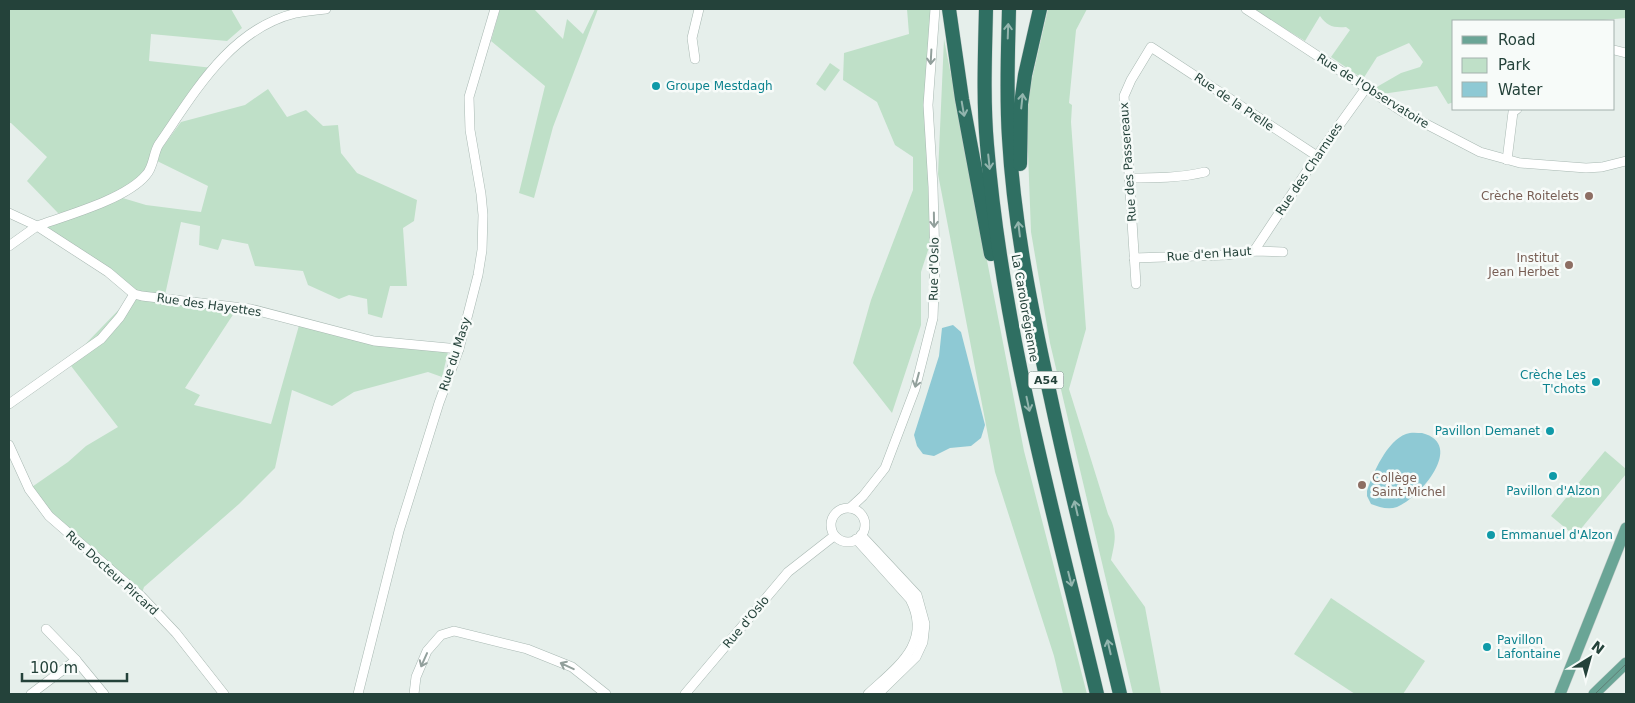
<svg xmlns="http://www.w3.org/2000/svg" width="1635" height="703" viewBox="0 0 1635 703" font-family="'DejaVu Sans',sans-serif">
<rect width="100%" height="100%" fill="#e6efeb"/>
<g fill="#bfe0c8" fill-rule="evenodd">
<path d="M 9,9 L 231,9 L 242,28 L 227,41 L 151,34 L 149,61 L 213,68 L 156,156 L 181,122 L 245,105 L 268,89 L 287,117 L 306,110 L 323,126 L 338,125 L 341,153 L 357,173 L 417,200 L 414,221 L 403,228 L 407,286 L 390,286 L 382,318 L 368,314 L 367,299 L 349,295 L 339,299 L 308,285 L 303,271 L 255,266 L 248,244 L 222,239 L 218,250 L 199,245 L 200,226 L 181,222 L 165,295 L 238,307 L 185,388 L 200,395 L 194,405 L 271,424 L 300,322 L 382,342 L 449,348 L 442,377 L 428,372 L 354,392 L 332,406 L 292,390 L 275,468 L 239,504 L 144,587 L 141,596 L 49,516 L 29,489 L 68,462 L 86,446 L 118,427 L 68,362 L 134,294 L 37,226 L 73,212 L 58,213 L 27,181 L 47,157 L 11,123 L 9,123 ZM 153,159 L 208,186 L 201,212 L 146,205 L 116,196 L 127,191 Z"/>
<polygon points="500,9 534,9 563,39 567,19 583,34 595,9 598,9 553,127 534,198 519,193 545,86 491,41"/>
<polygon points="907,9 933,9 931,241 921,272 921,325 892,413 853,363 871,300 913,190 913,157 895,145 877,102 843,80 844,53 909,34"/>
<path d="M 1048,9 L 1087,9 L 1076,30 L 1069,103 L 1072,105 L 1071,122 L 1086,329 L 1069,389 L 1108,514 C 1118,533 1115,540 1111,560 L 1145,607 L 1161,694 L 1133,694 L 1050,343 L 1031,232 L 1027,126 L 1029,92 Z"/>
<path d="M 1252,9 L 1626,9 L 1626,18 L 1592,21 L 1454,21 L 1454,102 L 1448,104 L 1437,86 L 1382,94 L 1375,88 L 1401,73 L 1420,67 L 1423,62 L 1409,43 L 1377,57 L 1363,79 L 1331,57 L 1350,30 L 1346,27 C 1333,28 1327,26 1320,16 L 1305,41 Z"/>
<polygon points="944,39 1024,451 1087,694 1063,694 1054,656 995,472 938,174"/>
<polygon points="830,63 840,70 825,91 816,84"/>
<polygon points="1605,451 1626,469 1626,474 1575,536 1551,516"/>
<polygon points="1331,598 1425,661 1403,694 1355,694 1294,654"/>
</g>
<g fill="#8ec9d4">
<polygon points="953,325 961,332 985,425 981,438 971,446 950,448 934,456 923,454 917,446 914,435 939,356 942,328"/>
<path d="M 1422,433 C 1466,444 1420,498 1397,507 C 1388,510 1379,507 1371,504 L 1367,496 L 1367,491 C 1373,473 1387,441 1406,434 C 1411,432 1417,433 1422,433 Z"/>
</g>
<g fill="none" stroke-linecap="round" stroke-linejoin="round">
<defs>
<g id="minor">
<polyline points="1246,9 1403,112 1480,152 1520,163 1586,168 1602,167 1626,161"/>
<polyline points="1614,50 1626,53"/>
<polyline points="695,59 692,38 699,9"/>
<polyline points="1507,160 1513,112 1517,109"/>
<path d="M 1129,178 C 1155,178 1180,178 1205,172"/>
<path d="M 9,213 L 37,226 C 68,215 126,199 146,175 C 154,167 153,153 159,144 C 195,92 230,29 296,13 C 306,11 316,10 326,9"/>
<polyline points="9,246 37,226 108,272 134,294 142,296 251,309 374,341 459,349"/>
<polyline points="1254,251 1317,156 1366,88"/>
<polyline points="1134,258 1226,255 1254,251 1283,252"/>
<polyline points="1136,284 1124,96 1131,80 1151,47 1317,156"/>
<polyline points="9,404 101,339 120,317 134,294"/>
<polyline points="9,445 29,489 49,516 141,596 176,633 224,694"/>
<polyline points="850,508 863,496 885,468 915,389 933,318 935,261 933,187 928,105 935,9"/>
<circle cx="848" cy="525" r="17"/>
<polyline points="861,535 917,595 925,624 923,642 916,657 878,694"/>
<path d="M 856,539 L 910,599 C 933,643 897,667 868,694"/>
<polyline points="46,629 76,660 104,694"/>
<polyline points="31,694 76,660"/>
<polyline points="358,694 399,531 439,403 459,349 478,275 482,250 483,215 481,194 470,130 469,97 495,9"/>
<polyline points="414,694 416,677 427,651 441,635 454,631 527,649 572,667 606,694"/>
<polyline points="685,694 788,572 834,536"/>
</g>
<g id="major">
<polyline points="1560,694 1626,528"/>
<polyline points="1594,694 1626,663"/>
</g>
<g id="highway">
<polyline points="949,9 962,99 991,254"/>
<path d="M 986,9 C 985,54 983,100 987,145 C 1002,331 1054,513 1097,694"/>
<path d="M 1009,9 C 1008,52 1006,95 1009,138 C 1014,226 1032,313 1051,399 C 1072,498 1097,596 1120,694"/>
<polyline points="1020,164 1021,104 1025,75 1040,9"/>
</g>
</defs>
<use href="#minor" stroke="#a8b8b2" stroke-width="10"/>
<use href="#major" stroke="#c2cac8" stroke-width="12"/>
<use href="#highway" stroke="#c2cac8" stroke-width="15"/>
<use href="#minor" stroke="#fff" stroke-width="9"/>
<use href="#major" stroke="#6aa596" stroke-width="11"/>
<use href="#highway" stroke="#2f6f62" stroke-width="14"/>
<polyline stroke="#5f7d75" stroke-width="1" points="1595,694 1626,664"/>
</g>
<defs><path id="oneway-shaft" d="M-6 0H5M1.5-3L5.5 0L1.5 3" fill="none" stroke-width="1.6" stroke-linecap="round" stroke-linejoin="round" transform="scale(1.25)"/></defs>
<g stroke="#93b5ae">
<use href="#oneway-shaft" transform="translate(1008 31) rotate(-88)"/>
<use href="#oneway-shaft" transform="translate(1022 101) rotate(-84)"/>
<use href="#oneway-shaft" transform="translate(963 109) rotate(80)"/>
<use href="#oneway-shaft" transform="translate(989 162) rotate(84)"/>
<use href="#oneway-shaft" transform="translate(1019 229) rotate(-97)"/>
<use href="#oneway-shaft" transform="translate(1028 404) rotate(78)"/>
<use href="#oneway-shaft" transform="translate(1076 508) rotate(-103)"/>
<use href="#oneway-shaft" transform="translate(1070 579) rotate(76)"/>
<use href="#oneway-shaft" transform="translate(1109 647) rotate(-103)"/>
</g>
<g stroke="#92a09c">
<use href="#oneway-shaft" transform="translate(931 57) rotate(93)"/>
<use href="#oneway-shaft" transform="translate(934 220) rotate(89)"/>
<use href="#oneway-shaft" transform="translate(917 380) rotate(105)"/>
<use href="#oneway-shaft" transform="translate(424 660) rotate(114)"/>
<use href="#oneway-shaft" transform="translate(567 666) rotate(-155)"/>
</g>
<g fill="#0f9aa8" stroke="#f7fbf9" stroke-width="2">
<circle cx="656" cy="86" r="5"/>
<circle cx="1596" cy="382" r="5"/>
<circle cx="1550" cy="431" r="5"/>
<circle cx="1553" cy="476" r="5"/>
<circle cx="1491" cy="535" r="5"/>
<circle cx="1487" cy="647" r="5"/>
</g>
<g fill="#8d6e63" stroke="#f7fbf9" stroke-width="2">
<circle cx="1589" cy="196" r="5"/>
<circle cx="1569" cy="265" r="5"/>
<circle cx="1362" cy="485" r="5"/>
</g>
<g text-anchor="middle" stroke-width="5" stroke-linejoin="round" paint-order="stroke">
<rect fill="#f7fbf9" stroke="#637a73" stroke-width="1" x="1028.5" y="371.5" width="35" height="17" rx="4"/>
<g font-size="11" font-weight="bold" fill="#24423a">
<text x="1046" y="384">A54</text>
</g>
<g font-size="12" fill="#0d838f" stroke="#f7fbf9" text-anchor="start">
<text x="666" y="90">Groupe Mestdagh</text>
<text x="1586" y="379" text-anchor="end">Crèche Les<tspan x="1586" dy="14">T'chots</tspan></text>
<text x="1540" y="435" text-anchor="end">Pavillon Demanet</text>
<text x="1553" y="495" text-anchor="middle">Pavillon d'Alzon</text>
<text x="1501" y="539">Emmanuel d'Alzon</text>
<text x="1497" y="644">Pavillon<tspan x="1497" dy="14">Lafontaine</tspan></text>
</g>
<g font-size="12" fill="#24423a" stroke="#f7fbf9">
<text transform="translate(1373 91) rotate(32)" y="4">Rue de l'Observatoire</text>
<text transform="translate(1234 102) rotate(34)" y="4">Rue de la Prelle</text>
<text transform="translate(1128 162) rotate(-94)" y="4">Rue des Passereaux</text>
<text transform="translate(1309 169) rotate(-56)" y="4">Rue des Charnues</text>
<text transform="translate(1209 254) rotate(-4)" y="4">Rue d'en Haut</text>
<text transform="translate(934 269) rotate(-89)" y="4">Rue d'Oslo</text>
<text transform="translate(209 305) rotate(8)" y="4">Rue des Hayettes</text>
<text transform="translate(1025 308) rotate(80)" y="4">La Carolorégienne</text>
<text transform="translate(455 354) rotate(-72)" y="4">Rue du Masy</text>
<text transform="translate(112 573) rotate(42)" y="4">Rue Docteur Pircard</text>
<text transform="translate(746 622) rotate(-50)" y="4">Rue d'Oslo</text>
</g>
<g font-size="12" fill="#785e54" stroke="#f7fbf9" text-anchor="end">
<text x="1579" y="200">Crèche Roitelets</text>
<text x="1559" y="262">Institut<tspan x="1559" dy="14">Jean Herbet</tspan></text>
<text x="1372" y="482" text-anchor="start">Collège<tspan x="1372" dy="14">Saint-Michel</tspan></text>
</g>
</g>
<rect width="1635" height="703" fill="none" stroke="#24423a" stroke-width="20"/>
<rect x="1452" y="20" width="162" height="90" fill="#f7fbf9" stroke="#a3b1ad"/>
<rect x="1462" y="36" width="25" height="8" fill="#6aa596" stroke="#a3b1ad"/>
<text x="1498" y="45" font-size="15" fill="#24423a">Road</text>
<rect x="1462" y="58" width="25" height="15" fill="#bfe0c8" stroke="#a3b1ad"/>
<text x="1498" y="70" font-size="15" fill="#24423a">Park</text>
<rect x="1462" y="82" width="25" height="15" fill="#8ec9d4" stroke="#a3b1ad"/>
<text x="1498" y="95" font-size="15" fill="#24423a">Water</text>
<g transform="translate(1590 658) rotate(37)" stroke="#f7fbf9" stroke-width="4" paint-order="stroke">
<path d="M0-4L9 19L0 12L-9 19Z" fill="#24423a"/>
<text y="-8" font-size="14" font-weight="bold" text-anchor="middle" fill="#24423a">N</text>
</g>
<path d="M22 673v8h105v-8" fill="none" stroke="#24423a" stroke-width="2.5"/>
<text x="30" y="673" font-size="15" fill="#24423a" stroke="#f7fbf9" stroke-width="4" paint-order="stroke">100 m</text>
</svg>
